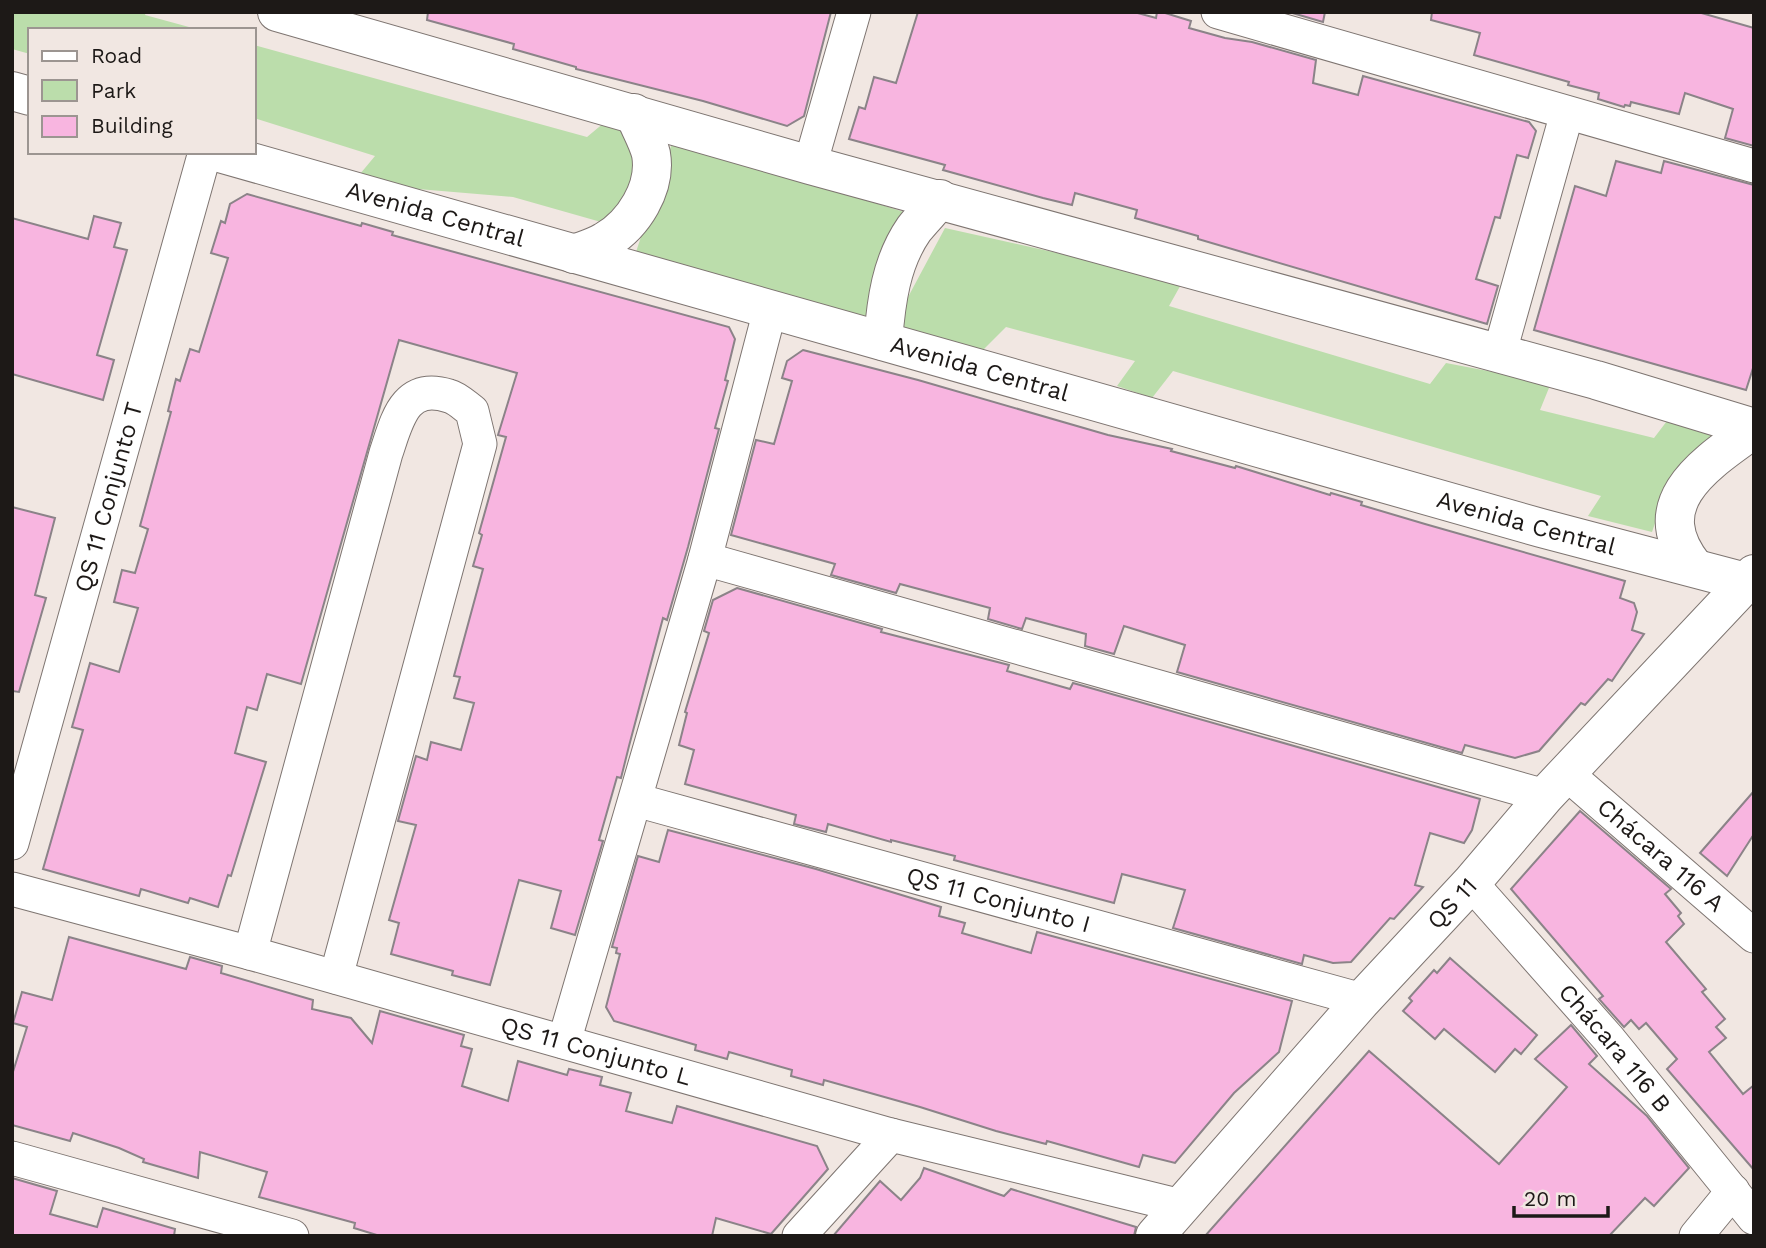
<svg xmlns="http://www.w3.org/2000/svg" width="1766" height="1248" viewBox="0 0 1766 1248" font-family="'Work Sans',sans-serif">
<rect width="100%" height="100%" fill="#f1e7e2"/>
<g fill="#bbddab">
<polygon points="12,12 146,12 145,15 200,30 30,30 30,54 12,49"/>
<polygon points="254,45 587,137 605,122 631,135 637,187 608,224 513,197 406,188 360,174 375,156 254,118"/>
<polygon points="673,140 904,212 866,321 636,252"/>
<polygon points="945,228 1183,281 1169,306 1430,384 1446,363 1551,383 1540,410 1654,438 1670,417 1715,432 1668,485 1652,532 1588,516 1601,496 1173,371 1152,398 1117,386 1135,361 1006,327 981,352 892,327"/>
</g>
<g fill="#f8b5e0" stroke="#8b8388" stroke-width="2">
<polygon points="428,12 831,12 804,116 787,126 703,101 576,69 576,67 513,49 514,44 427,20"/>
<polygon points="918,12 1134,12 1156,18 1157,12 1162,12 1191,21 1189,28 1225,38 1252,42 1316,60 1313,83 1358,95 1363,76 1529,122 1536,131 1528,158 1517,155 1500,218 1495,217 1476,279 1498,286 1487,324 1198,239 1198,236 1135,218 1137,210 1075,193 1072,205 1043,198 943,170 945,165 849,139 859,107 865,109 874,77 896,83"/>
<polygon points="1289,12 1325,12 1323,22"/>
<polygon points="1432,12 1698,12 1754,28 1754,146 1725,138 1733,109 1685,93 1679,114 1631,102 1630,106 1625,105 1624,107 1598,99 1599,93 1568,85 1569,82 1474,55 1480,33 1431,20"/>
<polygon points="1616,161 1661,173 1664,161 1754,185 1754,365 1746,390 1534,330 1575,186 1606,196"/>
<polygon points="247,194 361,226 362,223 393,232 392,235 729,327 735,339 725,380 728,381 715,428 719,429 688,547 667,620 663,618 629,746 621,778 617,777 599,840 603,841 575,935 551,928 561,891 519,880 490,985 452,975 453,971 391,954 399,923 389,920 416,825 398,821 416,756 427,760 431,742 461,750 474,703 454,698 460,677 454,676 483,569 473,566 482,535 479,533 506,437 498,435 517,373 399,340 301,684 267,674 257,710 247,707 235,753 266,762 231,876 228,875 218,907 190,898 188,903 141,889 139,896 43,869 83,730 72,727 90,663 119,672 138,608 114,602 122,570 135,573 148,529 140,526 171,412 168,411 176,379 180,381 190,349 199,352 228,258 211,253 221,221 225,223 230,204"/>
<polygon points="94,216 121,223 114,247 127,250 97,355 114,360 103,400 12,374 12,218 88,239"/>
<polygon points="803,350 918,380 1108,435 1172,449 1171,451 1235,468 1236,466 1330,495 1331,493 1362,502 1361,505 1425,524 1625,581 1620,598 1634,603 1637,612 1632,630 1644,634 1612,681 1608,679 1585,705 1581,703 1539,751 1515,758 1465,745 1462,753 1177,672 1185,645 1124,626 1114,654 1085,646 1086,634 1026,618 1022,629 988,619 990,608 900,584 896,593 831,575 835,564 731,535 756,440 774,444 792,381 782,378 787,361"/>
<polygon points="12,507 55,518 35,595 46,598 19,692 12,691"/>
<polygon points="737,588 882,629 881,632 1009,665 1007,671 1070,689 1073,683 1480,799 1472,830 1464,843 1430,833 1415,885 1423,887 1394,919 1390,918 1351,962 1333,963 1304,955 1302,964 1173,928 1185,890 1122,874 1114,903 954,860 955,856 891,840 891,842 828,824 826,832 794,824 796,815 685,784 694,750 679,745 687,713 685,712 709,633 704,631 713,600"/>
<polygon points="1754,791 1754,834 1727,876 1700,853"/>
<polygon points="1580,811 1671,889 1665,894 1681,913 1678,916 1684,924 1666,942 1706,989 1702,992 1725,1019 1716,1027 1726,1038 1709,1052 1743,1094 1754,1085 1754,1170 1667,1069 1677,1059 1646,1023 1639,1029 1631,1020 1624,1027 1599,999 1603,996 1511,889"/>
<polygon points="668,830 816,869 941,907 939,916 965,923 962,933 1031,953 1037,932 1292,1001 1279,1052 1234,1093 1175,1163 1143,1155 1139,1167 1047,1141 1046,1144 996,1131 920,1107 824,1080 823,1085 791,1076 792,1070 729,1052 727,1059 695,1050 696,1045 614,1021 606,1007 620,954 616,953 617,948 612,947 638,856 659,862"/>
<polygon points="69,937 186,969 190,957 222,966 221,973 313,1000 312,1009 351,1018 372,1043 380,1011 464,1035 461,1046 472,1049 462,1086 508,1101 518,1061 567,1075 569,1069 602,1077 600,1085 631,1093 626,1111 672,1123 677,1106 817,1146 828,1169 771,1234 716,1218 712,1236 380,1236 354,1228 355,1223 259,1197 267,1172 200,1152 198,1178 143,1162 144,1159 119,1148 73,1133 70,1141 12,1125 12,1075 27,1027 13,1023 22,992 52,1000"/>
<polygon points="1450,958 1537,1035 1521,1054 1515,1049 1495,1072 1444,1029 1435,1039 1403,1011 1412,1001 1409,998 1434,970 1437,973"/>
<polygon points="1571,1025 1597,1056 1589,1064 1647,1116 1689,1168 1654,1206 1645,1198 1609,1236 1205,1236 1369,1051 1499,1164 1567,1087 1535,1059"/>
<polygon points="924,1168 1004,1196 1011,1189 1136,1227 1134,1236 833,1236 880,1181 901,1200 920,1178"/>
<polygon points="12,1178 57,1191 50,1214 97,1227 103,1208 175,1229 174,1236 12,1236"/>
</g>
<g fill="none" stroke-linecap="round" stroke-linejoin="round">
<defs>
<g id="minor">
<polyline points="1218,12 1754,166"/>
<polyline points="810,165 854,12"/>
<polyline points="1499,355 1567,113"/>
<polyline points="705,559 1545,796"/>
<path id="s1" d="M 1567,774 L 1754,936"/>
<path id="s2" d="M 636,800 L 1362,1000"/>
<path id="s3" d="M 12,843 L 205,152"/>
<path id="s4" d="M 1471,883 L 1608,1038 L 1754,1218"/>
<path id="s5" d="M 12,889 L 250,953 L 891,1135 L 1181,1206"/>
<path d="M 250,953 L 386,453 C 397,421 404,382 449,396 C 457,398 465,406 472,411 L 480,444 L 336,977"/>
<polyline points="564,1042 705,559 770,310"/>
<polyline points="12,1158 292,1236"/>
<polyline points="799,1236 891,1135"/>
<polyline points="1696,1236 1733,1191"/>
</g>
<g id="tertiary">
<polyline points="277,12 810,165 1596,380 1754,428"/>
<polyline points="12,91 30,96"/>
<path id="s6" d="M 216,152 L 1541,528 L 1746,582"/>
<path d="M 574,254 C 584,250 596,247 605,241 C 633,225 657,188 651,154 C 648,141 639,126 634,113"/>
<path d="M 883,341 C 886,302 891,262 914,229 C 922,219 932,209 940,199"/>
<path d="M 1694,567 C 1643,503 1705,464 1754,429"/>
<path id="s7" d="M 1155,1236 L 1362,1000 L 1471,883 L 1545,796 L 1754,574"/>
</g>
</defs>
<use href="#minor" stroke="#7e7571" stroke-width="35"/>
<use href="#tertiary" stroke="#7e7571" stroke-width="40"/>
<use href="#minor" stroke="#fff" stroke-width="33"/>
<use href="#tertiary" stroke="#fff" stroke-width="38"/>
</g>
<g text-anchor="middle" stroke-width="5" stroke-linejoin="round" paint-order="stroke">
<g font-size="24" fill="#1d1917" stroke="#f1e7e2">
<text dy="8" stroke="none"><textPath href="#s6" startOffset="228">Avenida Central</textPath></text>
<text dy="8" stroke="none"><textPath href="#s6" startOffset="794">Avenida Central</textPath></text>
<text dy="8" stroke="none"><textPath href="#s3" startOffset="359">QS 11 Conjunto T</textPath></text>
<text dy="8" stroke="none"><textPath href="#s6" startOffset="1362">Avenida Central</textPath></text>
<text dy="8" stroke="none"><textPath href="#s1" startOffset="124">Chácara 116 A</textPath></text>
<text dy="8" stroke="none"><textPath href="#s2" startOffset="376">QS 11 Conjunto I</textPath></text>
<text dy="8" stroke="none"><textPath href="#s7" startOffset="446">QS 11</textPath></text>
<text dy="8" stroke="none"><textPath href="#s4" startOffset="219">Chácara 116 B</textPath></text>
<text dy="8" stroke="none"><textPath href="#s5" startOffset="606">QS 11 Conjunto L</textPath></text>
</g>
</g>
<rect width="1766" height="1248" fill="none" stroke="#1d1917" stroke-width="28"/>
<rect x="28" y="28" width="228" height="126" fill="#f1e7e2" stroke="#9c9591" stroke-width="2"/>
<rect x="42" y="51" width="35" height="10" fill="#ffffff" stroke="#9c9591" stroke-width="2"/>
<text x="91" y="63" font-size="21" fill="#1d1917">Road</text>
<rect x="42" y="80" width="35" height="21" fill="#bbddab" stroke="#9c9591" stroke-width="2"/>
<text x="91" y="98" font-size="21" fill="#1d1917">Park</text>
<rect x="42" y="116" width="35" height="21" fill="#f8b5e0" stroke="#9c9591" stroke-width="2"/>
<text x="91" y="133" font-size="21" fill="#1d1917">Building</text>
<path d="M1514 1206v10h94v-10" fill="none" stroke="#1d1917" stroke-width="3.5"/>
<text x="1524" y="1206" font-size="21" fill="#1d1917" stroke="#f1e7e2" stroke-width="5" paint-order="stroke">20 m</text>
</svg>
